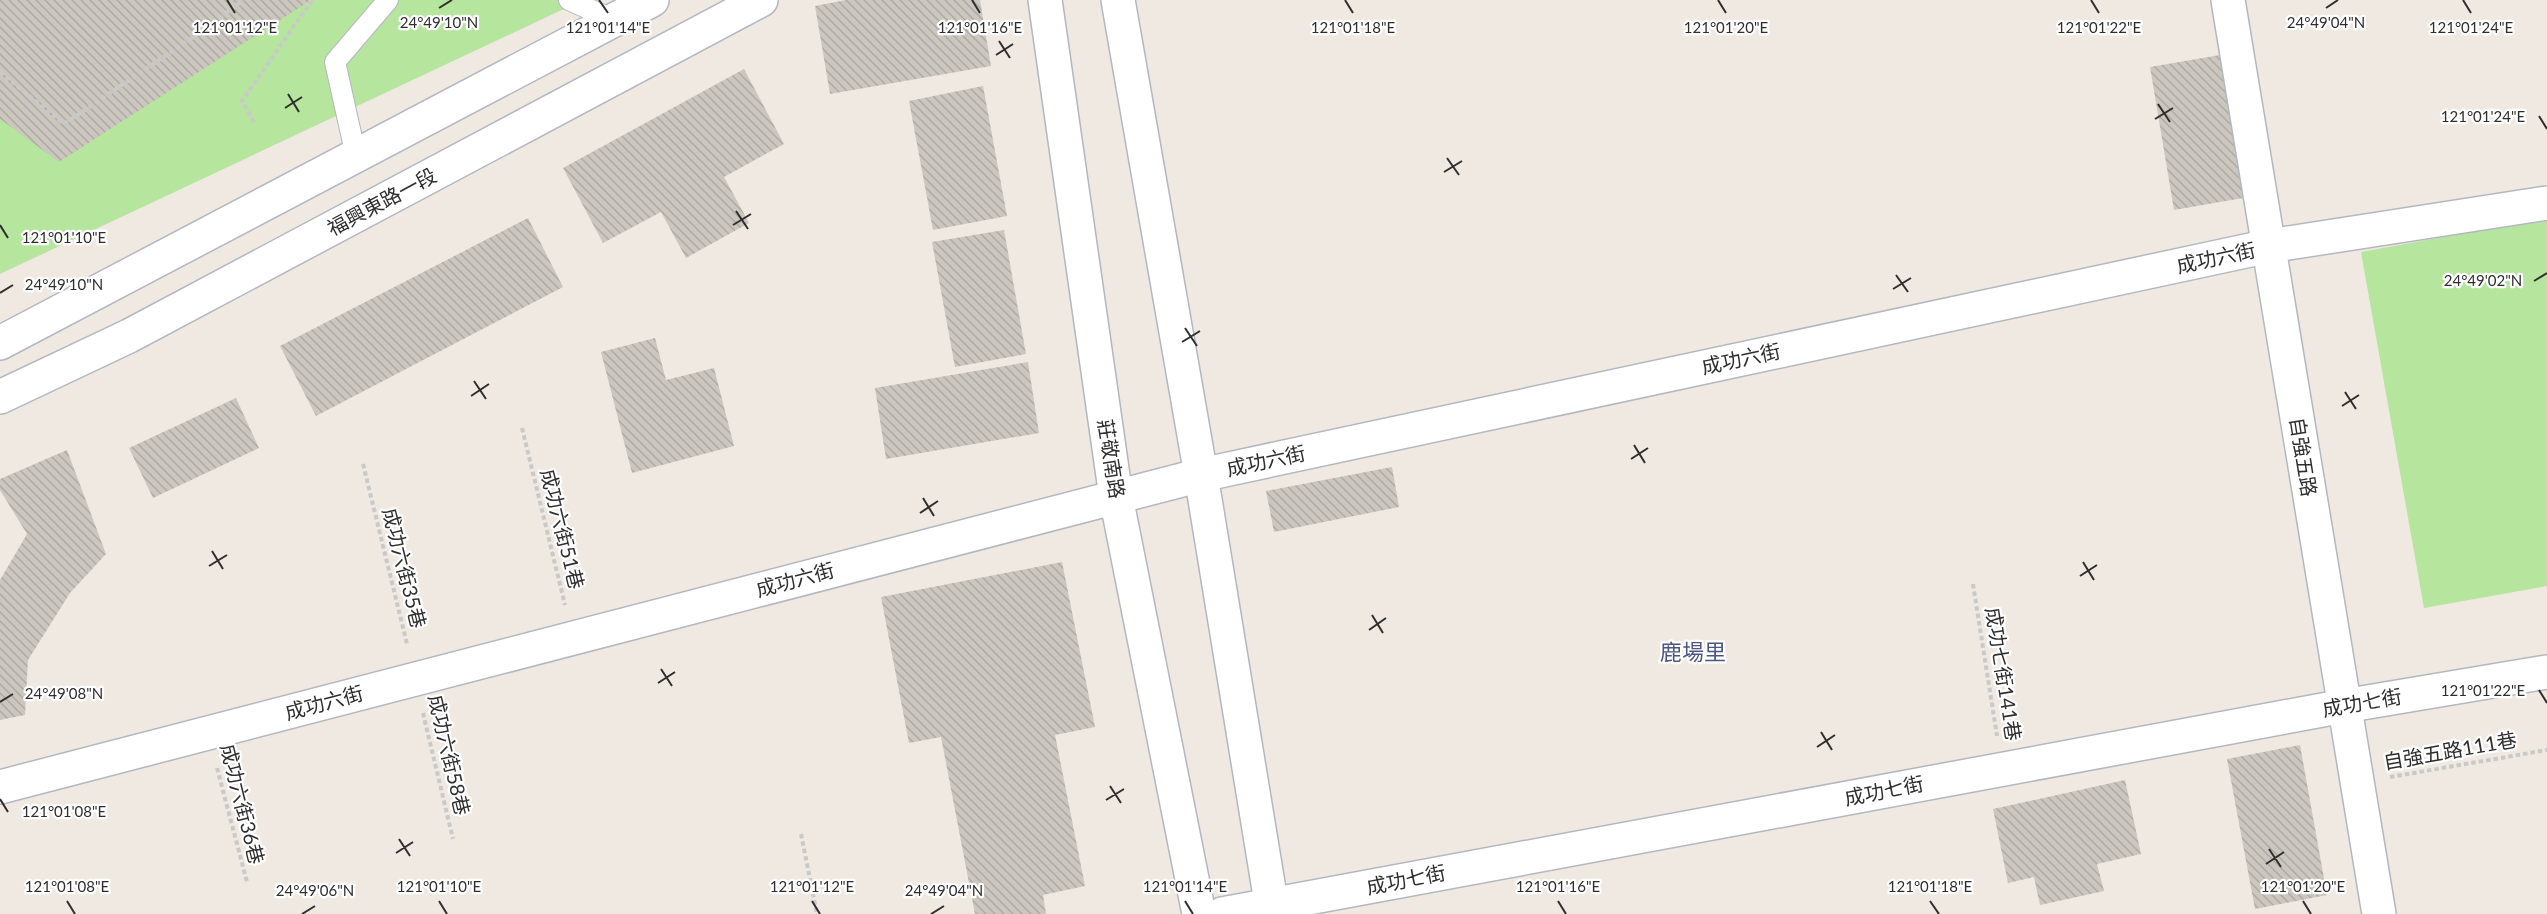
<svg xmlns="http://www.w3.org/2000/svg" width="2547" height="914" viewBox="0 0 2547 914" font-family="Lato,'Noto Sans TC',sans-serif">
<defs>
<pattern id="building-back-hatch" width="6" height="6" patternUnits="userSpaceOnUse" patternTransform="scale(1.5)"><rect width="6" height="6" fill="#cbc7bf"/><path d="M-1 5l2 2M0 0l6 6M5-1l2 2" fill="none" stroke="#afaba4"/></pattern>
</defs>
<rect width="100%" height="100%" fill="#efe9e1"/>
<g fill="#b6e59e">
<polygon points="0,0 583,0 0,274"/>
<polygon points="2547,218 2547,586 2424,608 2361,252"/>
</g>
<g fill="url(#building-back-hatch)">
<polygon points="0,0 311,0 59,162 0,119"/>
<polygon points="846,0 980,0 991,66 830,94 815,6"/>
<polygon points="2220,55 2243,198 2174,210 2150,67"/>
<polygon points="744,69 784,144 724,177 749,223 686,258 661,212 603,243 563,168"/>
<polygon points="983,86 1007,216 933,230 909,101"/>
<polygon points="528,218 563,287 316,416 280,346"/>
<polygon points="1004,230 1026,354 955,367 932,242"/>
<polygon points="655,338 666,380 714,368 734,446 632,473 601,352"/>
<polygon points="1028,362 1039,433 886,459 875,388"/>
<polygon points="236,398 259,448 153,498 129,448"/>
<polygon points="67,450 106,554 70,593 28,660 25,715 0,720 0,580 27,534 0,490 0,479"/>
<polygon points="1392,467 1399,507 1274,532 1266,491"/>
<polygon points="1062,562 1095,727 1055,735 1085,886 1043,895 1046,914 975,914 941,737 909,743 881,597"/>
<polygon points="2300,745 2327,895 2255,909 2227,759"/>
<polygon points="2125,780 2141,854 2097,864 2104,891 2040,905 2034,877 2008,883 1993,809"/>
</g>
<g fill="none" stroke-linecap="round" stroke-linejoin="round">
<defs>
<g id="service">
<polyline points="569,0 614,20"/>
<polyline points="356,156 335,62 388,0"/>
</g>
<g id="minor">
<polyline points="2228,0 2379,914"/>
<polyline points="0,787 1201,475 2269,246 2547,203"/>
<polyline points="1222,914 2344,706 2547,672"/>
</g>
<g id="tertiary">
<polyline points="1045,0 1116,497 1199,914"/>
<polyline points="1118,0 1201,475 1273,914"/>
<polyline points="0,343 652,0"/>
<polyline points="0,397 129,336 761,0"/>
</g>
</defs>
<use href="#service" stroke="#b4b7c1" stroke-width="22"/>
<use href="#minor" stroke="#b4b7c1" stroke-width="36"/>
<use href="#tertiary" stroke="#b4b7c1" stroke-width="36"/>
<g stroke="#c9c9c9" stroke-width="4" stroke-dasharray="4.5 3" stroke-linecap="butt">
<polyline points="0,72 64,124 208,27 243,0"/>
<polyline points="254,122 242,101 312,0"/>
<polyline points="522,428 565,605"/>
<polyline points="363,464 407,644"/>
<polyline points="1973,584 1997,736"/>
<polyline points="423,713 453,839"/>
<polyline points="217,768 247,882"/>
<polyline points="2390,777 2547,750"/>
<polyline points="801,834 817,914"/>
</g>
<use href="#service" stroke="#fff" stroke-width="20"/>
<use href="#minor" stroke="#fff" stroke-width="33"/>
<use href="#tertiary" stroke="#fff" stroke-width="33"/>
</g>
<path fill="none" stroke="#2e2e2e" stroke-width="2" d="M 227,0 L 235,13M 599,0 L 608,13M 972,0 L 980,13M 1345,0 L 1353,13M 1718,0 L 1726,13M 2091,0 L 2099,13M 2463,0 L 2471,13M 439,8 L 452,0M 2326,8 L 2338,0M 999,41 L 1010,58M 996,55 L 1013,44M 288,94 L 299,112M 2158,104 L 2170,122M 285,108 L 302,97M 2539,116 L 2547,129M 2155,119 L 2173,108M 1447,158 L 1459,175M 1444,172 L 1462,161M 736,211 L 748,229M 0,225 L 8,238M 733,225 L 751,214M 1896,275 L 1908,292M 2534,281 L 2547,273M 1893,289 L 1911,278M 0,293 L 13,285M 1185,328 L 1197,346M 1182,342 L 1200,331M 474,381 L 486,399M 2345,392 L 2356,409M 471,396 L 489,384M 2342,406 L 2359,395M 1634,445 L 1645,463M 1631,459 L 1648,448M 923,498 L 934,516M 920,513 L 938,501M 212,551 L 223,569M 2083,562 L 2094,580M 209,566 L 227,555M 2080,576 L 2097,565M 1372,615 L 1383,633M 1369,630 L 1386,618M 661,669 L 672,686M 658,683 L 675,672M 2539,690 L 2547,703M 0,702 L 13,694M 1821,732 L 1832,750M 1817,747 L 1835,735M 1110,786 L 1121,803M 0,799 L 8,812M 1106,800 L 1124,789M 399,839 L 410,856M 2269,849 L 2281,867M 396,853 L 413,842M 2266,864 L 2284,852M 67,901 L 75,914M 439,901 L 447,914M 812,901 L 820,914M 1185,901 L 1193,914M 1558,901 L 1566,914M 1930,901 L 1939,914M 2303,901 L 2311,914M 302,914 L 315,906M 931,914 L 944,906"/>
<g text-anchor="middle" stroke-width="4.5" stroke-linejoin="round" paint-order="stroke">
<g font-size="20" fill="#2e2e2e" stroke="#fff">
<text transform="translate(382 202) rotate(-28)" y="7">福興東路一段</text>
<text transform="translate(2216 258) rotate(-12)" y="7">成功六街</text>
<text transform="translate(1741 359) rotate(-12)" y="7">成功六街</text>
<text transform="translate(2303 457) rotate(81)" y="7">自強五路</text>
<text transform="translate(1111 459) rotate(81)" y="7">莊敬南路</text>
<text transform="translate(1266 461) rotate(-12)" y="7">成功六街</text>
<text transform="translate(562 529) rotate(76)" y="7">成功六街51巷</text>
<text transform="translate(404 568) rotate(76)" y="7">成功六街35巷</text>
<text transform="translate(795 580) rotate(-15)" y="7">成功六街</text>
<text transform="translate(2003 674) rotate(81)" y="7">成功七街141巷</text>
<text transform="translate(324 703) rotate(-15)" y="7">成功六街</text>
<text transform="translate(2362 703) rotate(-10)" y="7">成功七街</text>
<text transform="translate(2450 751) rotate(-10)" y="7">自強五路111巷</text>
<text transform="translate(449 755) rotate(77)" y="7">成功六街58巷</text>
<text transform="translate(1884 791) rotate(-11)" y="7">成功七街</text>
<text transform="translate(242 804) rotate(76)" y="7">成功六街36巷</text>
<text transform="translate(1406 880) rotate(-11)" y="7">成功七街</text>
</g>
<g font-size="22" fill="#4d5680" stroke="#fff">
<text x="1693" y="660">鹿場里</text>
</g>
</g>
<g font-size="15" text-anchor="middle" fill="#2e2e2e" stroke="#fff" stroke-width="4.5" stroke-linejoin="round" paint-order="stroke">
<text x="439" y="28">24°49'10"N</text>
<text x="2326" y="28">24°49'04"N</text>
<text x="2471" y="33">121°01'24"E</text>
<text x="235" y="33">121°01'12"E</text>
<text x="608" y="33">121°01'14"E</text>
<text x="980" y="33">121°01'16"E</text>
<text x="1353" y="33">121°01'18"E</text>
<text x="1726" y="33">121°01'20"E</text>
<text x="2099" y="33">121°01'22"E</text>
<text x="2483" y="122">121°01'24"E</text>
<text x="64" y="243">121°01'10"E</text>
<text x="2483" y="286">24°49'02"N</text>
<text x="64" y="290">24°49'10"N</text>
<text x="2483" y="696">121°01'22"E</text>
<text x="64" y="699">24°49'08"N</text>
<text x="64" y="817">121°01'08"E</text>
<text x="67" y="892">121°01'08"E</text>
<text x="439" y="892">121°01'10"E</text>
<text x="812" y="892">121°01'12"E</text>
<text x="1185" y="892">121°01'14"E</text>
<text x="1558" y="892">121°01'16"E</text>
<text x="1930" y="892">121°01'18"E</text>
<text x="2303" y="892">121°01'20"E</text>
<text x="315" y="896">24°49'06"N</text>
<text x="944" y="896">24°49'04"N</text>
</g>
</svg>
